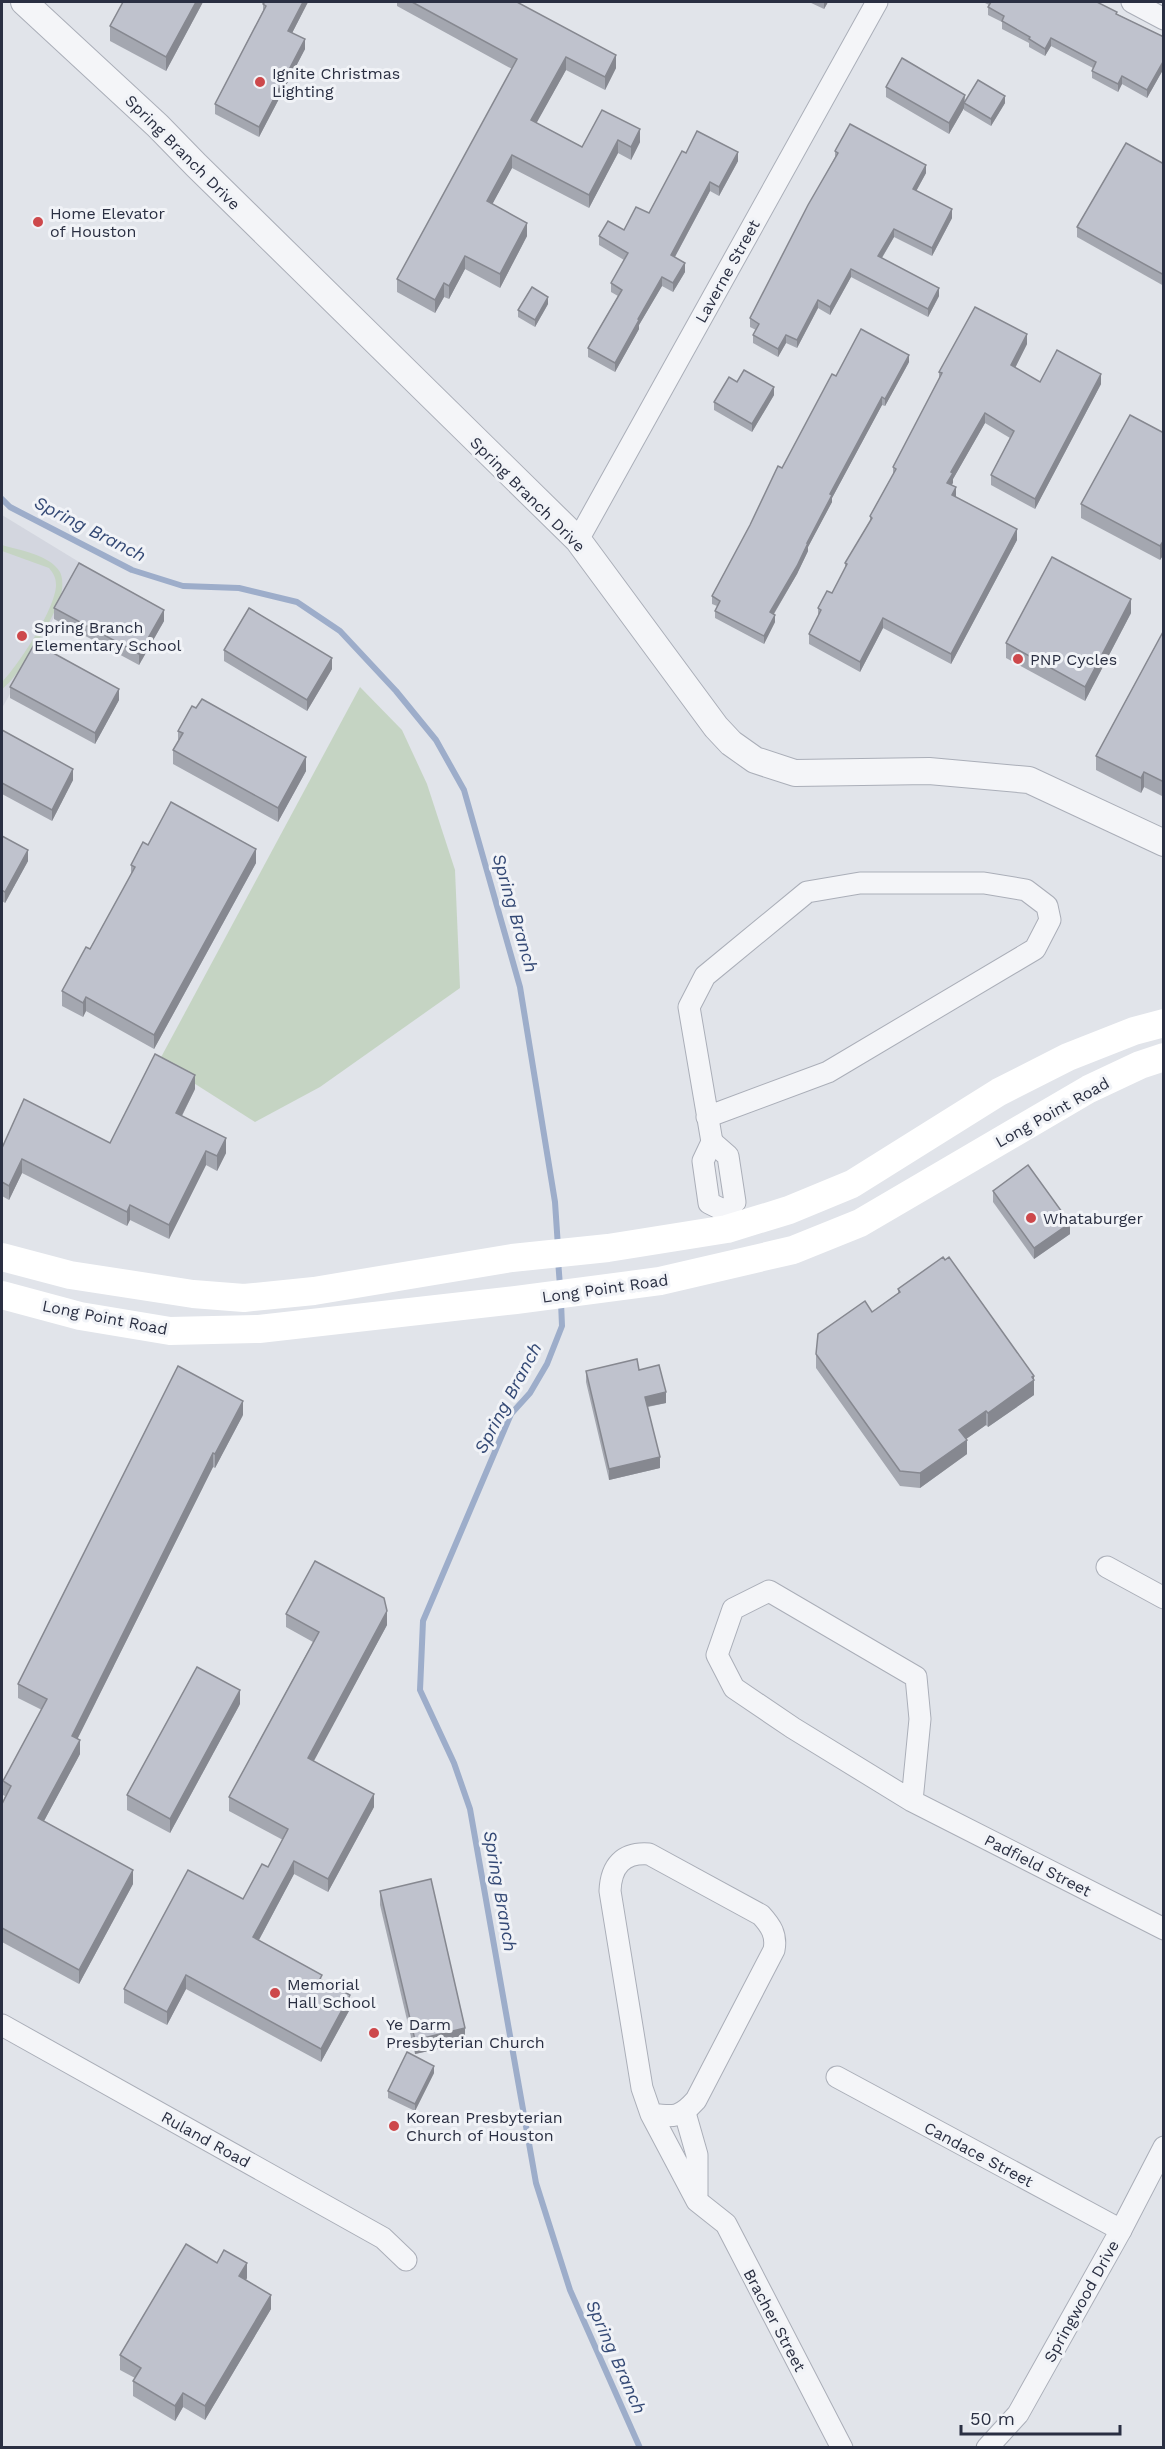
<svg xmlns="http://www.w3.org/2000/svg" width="1165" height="2449" viewBox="0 0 1165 2449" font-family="'Work Sans',sans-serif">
<rect width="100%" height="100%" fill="#e1e4ea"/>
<polygon fill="#d3d6df" points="2,515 84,565 2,708"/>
<g fill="#c5d4c3">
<path d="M 2,545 C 19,550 50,555 60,572 C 63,578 63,588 61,595 C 56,615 18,679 2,689 L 2,682 C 18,666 56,608 56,585 C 56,578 54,574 49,568 L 2,551 Z"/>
<polygon points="360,687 402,730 427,784 455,870 460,988 320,1087 255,1122 159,1061"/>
</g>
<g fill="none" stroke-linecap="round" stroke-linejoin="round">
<g stroke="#9dadca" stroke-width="6">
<polyline points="2,499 10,507 132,570 183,586 239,588 297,602 340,631 396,691 436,740 464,790 520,987 555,1202 558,1247"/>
<polyline points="558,1260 560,1286"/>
<polyline points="561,1302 562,1326 547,1364 530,1393 511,1414 423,1621 420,1690 454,1763 470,1809 536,2183 570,2290 640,2448"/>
</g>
<defs>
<g id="minor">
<polyline points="1132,2 1164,19"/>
<polyline points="578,540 877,2"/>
<polyline points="707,1117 828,1072 1035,949 1050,920 1047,906 1026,890 984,883 860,883 807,892 705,976 689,1007 712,1142 703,1161 709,1203 725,1211"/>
<polyline points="712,1142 728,1156 735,1202 725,1211"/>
<polyline points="1107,1567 1164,1598"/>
<polyline points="912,1801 920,1719 916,1677 769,1591 733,1609 717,1655 734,1688 793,1728 912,1801 1164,1929"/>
<polyline points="2,2025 383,2238 406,2260"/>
<polyline points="837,2077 1121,2230"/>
<polyline points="685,2113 697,2155 697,2195"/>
<path d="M 651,2114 C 674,2117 680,2118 696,2100 L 774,1950 C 777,1935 771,1926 761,1915 L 649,1854 C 623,1852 611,1866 610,1891 L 642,2088 L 651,2114 L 697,2201 L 726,2224 L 842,2448"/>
<polyline points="987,2448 1018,2414 1121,2230 1164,2147"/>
</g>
<polyline id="tertiary" points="24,2 158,126 196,165 578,540 716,727 731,743 755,760 795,773 929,771 1029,780 1164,843"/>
</defs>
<use href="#minor" stroke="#aaaeb8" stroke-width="23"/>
<use href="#tertiary" stroke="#aaaeb8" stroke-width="28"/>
<use href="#minor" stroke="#f4f5f8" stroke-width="21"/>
<use href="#tertiary" stroke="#f4f5f8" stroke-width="26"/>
<g stroke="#fff" stroke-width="28">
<polyline points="2,1257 70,1275 193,1294 244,1298 314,1291 512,1258 608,1248 727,1229 789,1210 852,1184 999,1092 1068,1057 1134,1031 1164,1023"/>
<polyline points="2,1295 80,1316 170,1331 259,1329 516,1300 660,1281 793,1250 860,1223 1089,1089 1140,1065 1164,1057"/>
</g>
</g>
<g fill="#a4a7b0">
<polygon points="123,2 203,2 166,71 110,41 110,26"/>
<polygon points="265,2 308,2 292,33 305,49 259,137 215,114 215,104 263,11 263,4"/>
<polygon points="397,2 517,2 616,68 605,90 566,70 536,123 582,147 602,110 640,142 631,160 618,153 589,208 512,168 492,204 527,236 500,288 465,269 449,299 444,297 435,313 397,292 397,279 512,69 397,6"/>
<polygon points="809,2 828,2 824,9"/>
<polygon points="983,2 1097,2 1117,14 1164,37 1164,68 1147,98 1122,84 1118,92 1092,78 1092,71 1093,68 1051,46 1045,56 1029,47 1029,43 1002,29 1002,22 988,15 988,7 989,5"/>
<polygon points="886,87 965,101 1005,103 991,126 964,110 964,108 949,134 886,97"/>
<polygon points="835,151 926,173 916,191 952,218 932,256 894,237 882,258 939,296 928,317 851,277 830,315 818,308 797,348 786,343 778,357 753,343 753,335 756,330 750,327 750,318 835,157"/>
<polygon points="686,153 738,161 719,196 710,191 675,257 685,272 673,292 662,286 639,325 639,329 615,372 588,357 588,348 618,296 611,292 611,283 624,260 599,245 599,236 624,230 649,213"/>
<polygon points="1164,164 1164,286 1077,237 1077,227"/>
<polygon points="548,304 535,327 518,317 518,310"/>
<polygon points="1027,344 1015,368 1040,382 1101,384 1035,509 991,485 991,475 1010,438 985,423 953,479 951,485 956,497 1017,540 951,664 883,628 860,672 809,644 809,634 818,617 818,608 832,593 845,569 845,563 870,521 870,516 893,474 893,467 939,379 939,372"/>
<polygon points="909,362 885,406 882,405 832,498 832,502 808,547 808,551 797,574 774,614 775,622 764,644 715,618 715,611 717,606 712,604 712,596 782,468 836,376"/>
<polygon points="737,382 774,395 752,432 714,410 714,402"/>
<polygon points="1164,433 1164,554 1160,560 1081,518 1081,504"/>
<polygon points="54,608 164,621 139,665 54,619"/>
<polygon points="1131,613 1085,701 1006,658 1006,643"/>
<polygon points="1164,630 1164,797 1144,787 1141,793 1096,770 1096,756"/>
<polygon points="224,650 332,669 307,711 224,661"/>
<polygon points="10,687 119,700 95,744 10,698"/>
<polygon points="2,730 73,780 52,821 2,794"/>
<polygon points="178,731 306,771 278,822 173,764 173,750 178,741"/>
<polygon points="2,836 28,861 5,903 2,901"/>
<polygon points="148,845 256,863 154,1049 86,1011 83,1017 62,1006 62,991 90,949 131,875 131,865"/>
<polygon points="195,1089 182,1116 226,1153 217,1171 206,1165 169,1239 130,1220 127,1226 22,1173 9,1200 2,1196 2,1148 110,1143"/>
<polygon points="993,1191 1070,1234 1034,1259 993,1202"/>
<polygon points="898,1289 1034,1390 1034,1395 988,1427 986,1425 966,1439 967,1454 920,1488 900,1486 816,1368 816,1354 898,1293"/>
<polygon points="639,1370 666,1403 648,1407 660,1468 609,1480 586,1382 586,1371"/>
<polygon points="243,1415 215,1468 213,1467 77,1739 80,1754 44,1821 133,1884 79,1984 2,1942 2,1804 5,1796 3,1795 3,1781 42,1710 18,1698 18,1684"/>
<polygon points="286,1614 387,1625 313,1761 374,1807 328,1892 294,1874 259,1940 322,1980 350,2009 321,2062 186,1989 167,2025 124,2003 124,1989 243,1899 268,1867 283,1840 229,1811 229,1797 313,1642 286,1627"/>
<polygon points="240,1704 170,1833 127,1810 127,1795"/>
<polygon points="380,1891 465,2043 415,2054 380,1905"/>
<polygon points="434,2073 415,2111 388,2098 388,2091"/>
<polygon points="217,2263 247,2278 246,2280 271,2309 205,2420 183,2407 175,2421 133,2396 133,2381 135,2378 120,2370 120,2355"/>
</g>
<g fill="#868890">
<polygon points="196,2 203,2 166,71 166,57"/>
<polygon points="303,2 308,2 288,41 288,31"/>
<polygon points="824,2 828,2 824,9"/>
<polygon points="1051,38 1051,46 1045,56 1045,49"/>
<polygon points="305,39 305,49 259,137 259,127"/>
<polygon points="616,55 616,68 605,90 605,77"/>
<polygon points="566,57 566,70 531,133 531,120"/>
<polygon points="1164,60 1164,68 1147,98 1147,90"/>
<polygon points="1122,76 1122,84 1118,92 1118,84"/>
<polygon points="965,95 964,108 949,134 949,123"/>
<polygon points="1005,96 1005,103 991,126 991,119"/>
<polygon points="640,129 640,142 631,160 631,147"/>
<polygon points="618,140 618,153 589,208 589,195"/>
<polygon points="738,152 738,161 719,196 719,187"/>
<polygon points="512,155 512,168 487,214 487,201"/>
<polygon points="926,165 926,173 913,197 913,189"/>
<polygon points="710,182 710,191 671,264 671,255"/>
<polygon points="952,209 952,218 932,256 932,248"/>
<polygon points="527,223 527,236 500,288 500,274"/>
<polygon points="894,229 894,237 878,264 878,256"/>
<polygon points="465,256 465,269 449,299 449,286"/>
<polygon points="685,263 685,272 673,292 673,283"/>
<polygon points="851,269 851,277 830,315 830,307"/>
<polygon points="662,277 662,286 639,325 639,329 615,372 615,363 638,319"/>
<polygon points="444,283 444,297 435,313 435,300"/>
<polygon points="939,288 939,296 928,317 928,309"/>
<polygon points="548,297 548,304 535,327 535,320"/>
<polygon points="818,300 818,308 797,348 797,340"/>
<polygon points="1027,334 1027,344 1011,376 1011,365"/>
<polygon points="786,335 786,343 778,357 778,349"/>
<polygon points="909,355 909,362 885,406 885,399"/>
<polygon points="1101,374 1101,384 1035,509 1035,499"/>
<polygon points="774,387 774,395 752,432 752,424"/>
<polygon points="882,397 882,405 832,498 832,502 808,547 808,551 797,574 770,620 770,612 830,494"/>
<polygon points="985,413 985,423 953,479 953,483 947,493 947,483 951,472"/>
<polygon points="956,487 956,498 952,495"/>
<polygon points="1017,529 1017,540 951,664 951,654"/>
<polygon points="1164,540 1164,554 1160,560 1160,546"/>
<polygon points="1131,599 1131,613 1085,701 1085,687"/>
<polygon points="164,610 164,621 139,665 139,654"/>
<polygon points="775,615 775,622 764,644 764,636"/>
<polygon points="883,618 883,628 860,672 860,662"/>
<polygon points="332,658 332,669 307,711 307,700"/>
<polygon points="119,689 119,700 95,744 95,733"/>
<polygon points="306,757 306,771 278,822 278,808"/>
<polygon points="73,769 73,780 52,821 52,810"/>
<polygon points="1144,772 1144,787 1141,793 1141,778"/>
<polygon points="256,849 256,863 154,1049 154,1035"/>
<polygon points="28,850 28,861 5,903 5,892"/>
<polygon points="86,997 86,1011 83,1017 83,1003"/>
<polygon points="195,1075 195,1089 176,1127 176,1113"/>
<polygon points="226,1138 226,1153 217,1171 217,1156"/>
<polygon points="206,1151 206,1165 169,1239 169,1225"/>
<polygon points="22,1159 22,1173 9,1200 9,1186"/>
<polygon points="130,1205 130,1220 127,1226 127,1212"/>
<polygon points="1070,1223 1070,1234 1034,1259 1034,1248"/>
<polygon points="1034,1376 1034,1395 988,1427 988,1413"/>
<polygon points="666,1392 666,1403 645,1407 645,1397"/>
<polygon points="243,1401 243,1415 215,1468 215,1454"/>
<polygon points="986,1411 986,1425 959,1444 959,1430"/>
<polygon points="967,1440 967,1454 920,1488 920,1473"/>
<polygon points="213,1453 213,1467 72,1750 72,1736"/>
<polygon points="660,1457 660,1468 609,1480 609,1469"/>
<polygon points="387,1611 387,1625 308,1772 308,1758"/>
<polygon points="240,1690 240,1704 170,1833 170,1819"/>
<polygon points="80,1740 80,1754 38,1832 38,1818"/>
<polygon points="374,1794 374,1807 328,1892 328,1879"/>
<polygon points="294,1861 294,1874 253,1951 253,1937"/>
<polygon points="133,1870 133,1884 79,1984 79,1970"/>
<polygon points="186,1975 186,1989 167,2025 167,2012"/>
<polygon points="350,1995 350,2009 321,2062 321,2049"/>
<polygon points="465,2028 465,2043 415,2054 415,2040"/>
<polygon points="434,2066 434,2073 415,2111 415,2104"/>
<polygon points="247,2263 247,2278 239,2291 239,2276"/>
<polygon points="271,2295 271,2309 205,2420 205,2406"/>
<polygon points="183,2393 183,2407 175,2421 175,2406"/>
</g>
<g fill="#bfc2cd" stroke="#868890" stroke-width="1.5">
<polygon points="123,2 196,2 166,57 110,26"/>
<polygon points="265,2 303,2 288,31 305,39 259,127 215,104 266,6 263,4"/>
<polygon points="412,2 517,2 616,55 605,77 566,57 531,120 582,147 602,110 640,129 631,147 618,140 589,195 512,155 487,201 527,223 500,274 465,256 449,286 444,283 435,300 397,279 517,59"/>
<polygon points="991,2 1097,2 1117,12 1116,14 1164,37 1164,60 1147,90 1122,76 1118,84 1092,71 1096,62 1051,38 1045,49 1029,39 1030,37 1002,21 1004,16 988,7"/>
<polygon points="902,58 965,95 949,123 886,87"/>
<polygon points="978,80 1005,96 991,119 964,103"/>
<polygon points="850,124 926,165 913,189 952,209 932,248 894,229 878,256 939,288 928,309 851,269 830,307 818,300 797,340 786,335 778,349 753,335 759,324 750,318 808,205 838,153 835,151"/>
<polygon points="697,131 738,152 719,187 710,182 671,255 685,263 673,283 662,277 638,319 639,320 615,363 588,348 622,290 611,283 628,253 599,236 608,221 624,230 636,207 649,213 682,151 686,153"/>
<polygon points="1126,143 1164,164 1164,275 1077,227"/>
<polygon points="532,287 548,297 535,320 518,310"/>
<polygon points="975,307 1027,334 1011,365 1040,382 1057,350 1101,374 1035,499 991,475 1014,431 985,413 951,472 953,473 947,483 956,487 952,495 1017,529 951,654 883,618 860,662 809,634 821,610 818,608 827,591 832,593 847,564 845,563 872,518 870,516 896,469 893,467 942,373 939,372"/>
<polygon points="861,329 909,355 885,399 882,397 830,494 832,495 807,543 808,543 797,566 770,612 775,615 764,636 715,611 720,601 712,596 750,525 778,466 782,468 832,374 836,376"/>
<polygon points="744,370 774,387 752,424 714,402 729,377 737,382"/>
<polygon points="1130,415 1164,433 1164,540 1160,546 1081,504"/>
<polygon points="1052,557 1131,599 1085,687 1006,643"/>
<polygon points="79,563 164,610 139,654 54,608"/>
<polygon points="249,608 332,658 307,700 224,650"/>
<polygon points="1164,630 1164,782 1144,772 1141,778 1096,756"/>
<polygon points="35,643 119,689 95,733 10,687"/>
<polygon points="202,699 306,757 278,808 173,750 183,733 178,731 192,706 196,708"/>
<polygon points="2,730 73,769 52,810 2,783"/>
<polygon points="171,802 256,849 154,1035 86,997 83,1003 62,991 86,947 90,949 135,867 131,865 143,842 148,845"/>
<polygon points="2,836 28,850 5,892 2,890"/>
<polygon points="155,1054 195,1075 176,1113 226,1138 217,1156 206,1151 169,1225 130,1205 127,1212 22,1159 9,1186 2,1182 2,1148 24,1099 110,1143"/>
<polygon points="1028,1165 1070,1223 1034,1248 993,1191"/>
<polygon points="943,1257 945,1260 949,1257 1034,1376 1032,1377 1034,1380 988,1413 986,1411 959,1430 967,1440 920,1473 900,1471 816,1354 818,1334 865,1301 872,1312 900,1292 898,1289"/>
<polygon points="637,1359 639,1370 659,1365 666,1392 645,1397 660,1457 609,1469 586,1371"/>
<polygon points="178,1366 243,1401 215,1454 213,1453 72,1736 80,1740 38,1818 133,1870 79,1970 2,1928 2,1804 11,1786 3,1781 47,1699 18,1684"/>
<polygon points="315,1561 384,1598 387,1611 308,1758 374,1794 328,1879 294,1861 253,1937 322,1975 320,1979 350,1995 321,2049 186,1975 167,2012 124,1989 188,1870 243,1899 262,1864 268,1867 288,1829 229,1797 319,1632 286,1614"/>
<polygon points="197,1667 240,1690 170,1819 127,1795"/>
<polygon points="431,1879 465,2028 415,2040 380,1891"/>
<polygon points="407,2052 434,2066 415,2104 388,2091"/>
<polygon points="186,2244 217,2263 224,2250 247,2263 239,2276 271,2295 205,2406 183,2393 175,2406 133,2381 141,2368 120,2355"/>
</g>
<g fill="#cd484b" stroke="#f1f3f7" stroke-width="2">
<circle cx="260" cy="82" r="6"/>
<circle cx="38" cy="222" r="6"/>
<circle cx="22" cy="636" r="6"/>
<circle cx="1018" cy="659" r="6"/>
<circle cx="1031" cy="1218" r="6"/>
<circle cx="275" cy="1993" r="6"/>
<circle cx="374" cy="2033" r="6"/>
<circle cx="394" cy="2126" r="6"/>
</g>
<g text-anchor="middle" stroke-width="6" stroke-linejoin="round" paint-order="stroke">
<g font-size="16" fill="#2a2f42" stroke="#f1f3f7" text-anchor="start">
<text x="272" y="79">Ignite Christmas<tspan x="272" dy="18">Lighting</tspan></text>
<text x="50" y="219">Home Elevator<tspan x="50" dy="18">of Houston</tspan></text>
<text x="34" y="633">Spring Branch<tspan x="34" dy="18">Elementary School</tspan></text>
<text x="1030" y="665">PNP Cycles</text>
<text x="1043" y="1224">Whataburger</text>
<text x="287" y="1990">Memorial<tspan x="287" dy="18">Hall School</tspan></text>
<text x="386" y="2030">Ye Darm<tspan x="386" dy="18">Presbyterian Church</tspan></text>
<text x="406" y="2123">Korean Presbyterian<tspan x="406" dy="18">Church of Houston</tspan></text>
</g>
<g font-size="16" fill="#2a2f42" stroke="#f1f3f7">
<text transform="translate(183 152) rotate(45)" y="6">Spring Branch Drive</text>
<text transform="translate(727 271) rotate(-61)" y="6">Laverne Street</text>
<text transform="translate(528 494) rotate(45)" y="6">Spring Branch Drive</text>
<text transform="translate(1052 1112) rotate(-29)" y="6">Long Point Road</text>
<text transform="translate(605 1288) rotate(-8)" y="6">Long Point Road</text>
<text transform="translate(105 1317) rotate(11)" y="6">Long Point Road</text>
<text transform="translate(1038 1865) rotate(27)" y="6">Padfield Street</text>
<text transform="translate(206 2139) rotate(29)" y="6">Ruland Road</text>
<text transform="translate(979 2154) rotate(28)" y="6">Candace Street</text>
<text transform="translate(1081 2301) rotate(-61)" y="6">Springwood Drive</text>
<text transform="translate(775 2320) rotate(62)" y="6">Bracher Street</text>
</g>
<g font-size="18" font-style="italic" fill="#344975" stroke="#f1f3f7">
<text transform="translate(90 529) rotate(27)" y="6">Spring Branch</text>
<text transform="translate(515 913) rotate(74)" y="6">Spring Branch</text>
<text transform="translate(508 1398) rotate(-62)" y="6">Spring Branch</text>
<text transform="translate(500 1891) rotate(80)" y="6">Spring Branch</text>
<text transform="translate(616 2357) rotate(66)" y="6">Spring Branch</text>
</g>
</g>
<rect width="1165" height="2449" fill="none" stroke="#2a2f42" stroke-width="6"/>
<path d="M961 2425v9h159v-9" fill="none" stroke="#2a2f42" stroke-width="3"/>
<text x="970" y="2425" font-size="18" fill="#2a2f42" stroke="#f1f3f7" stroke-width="4.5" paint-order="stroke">50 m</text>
</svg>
